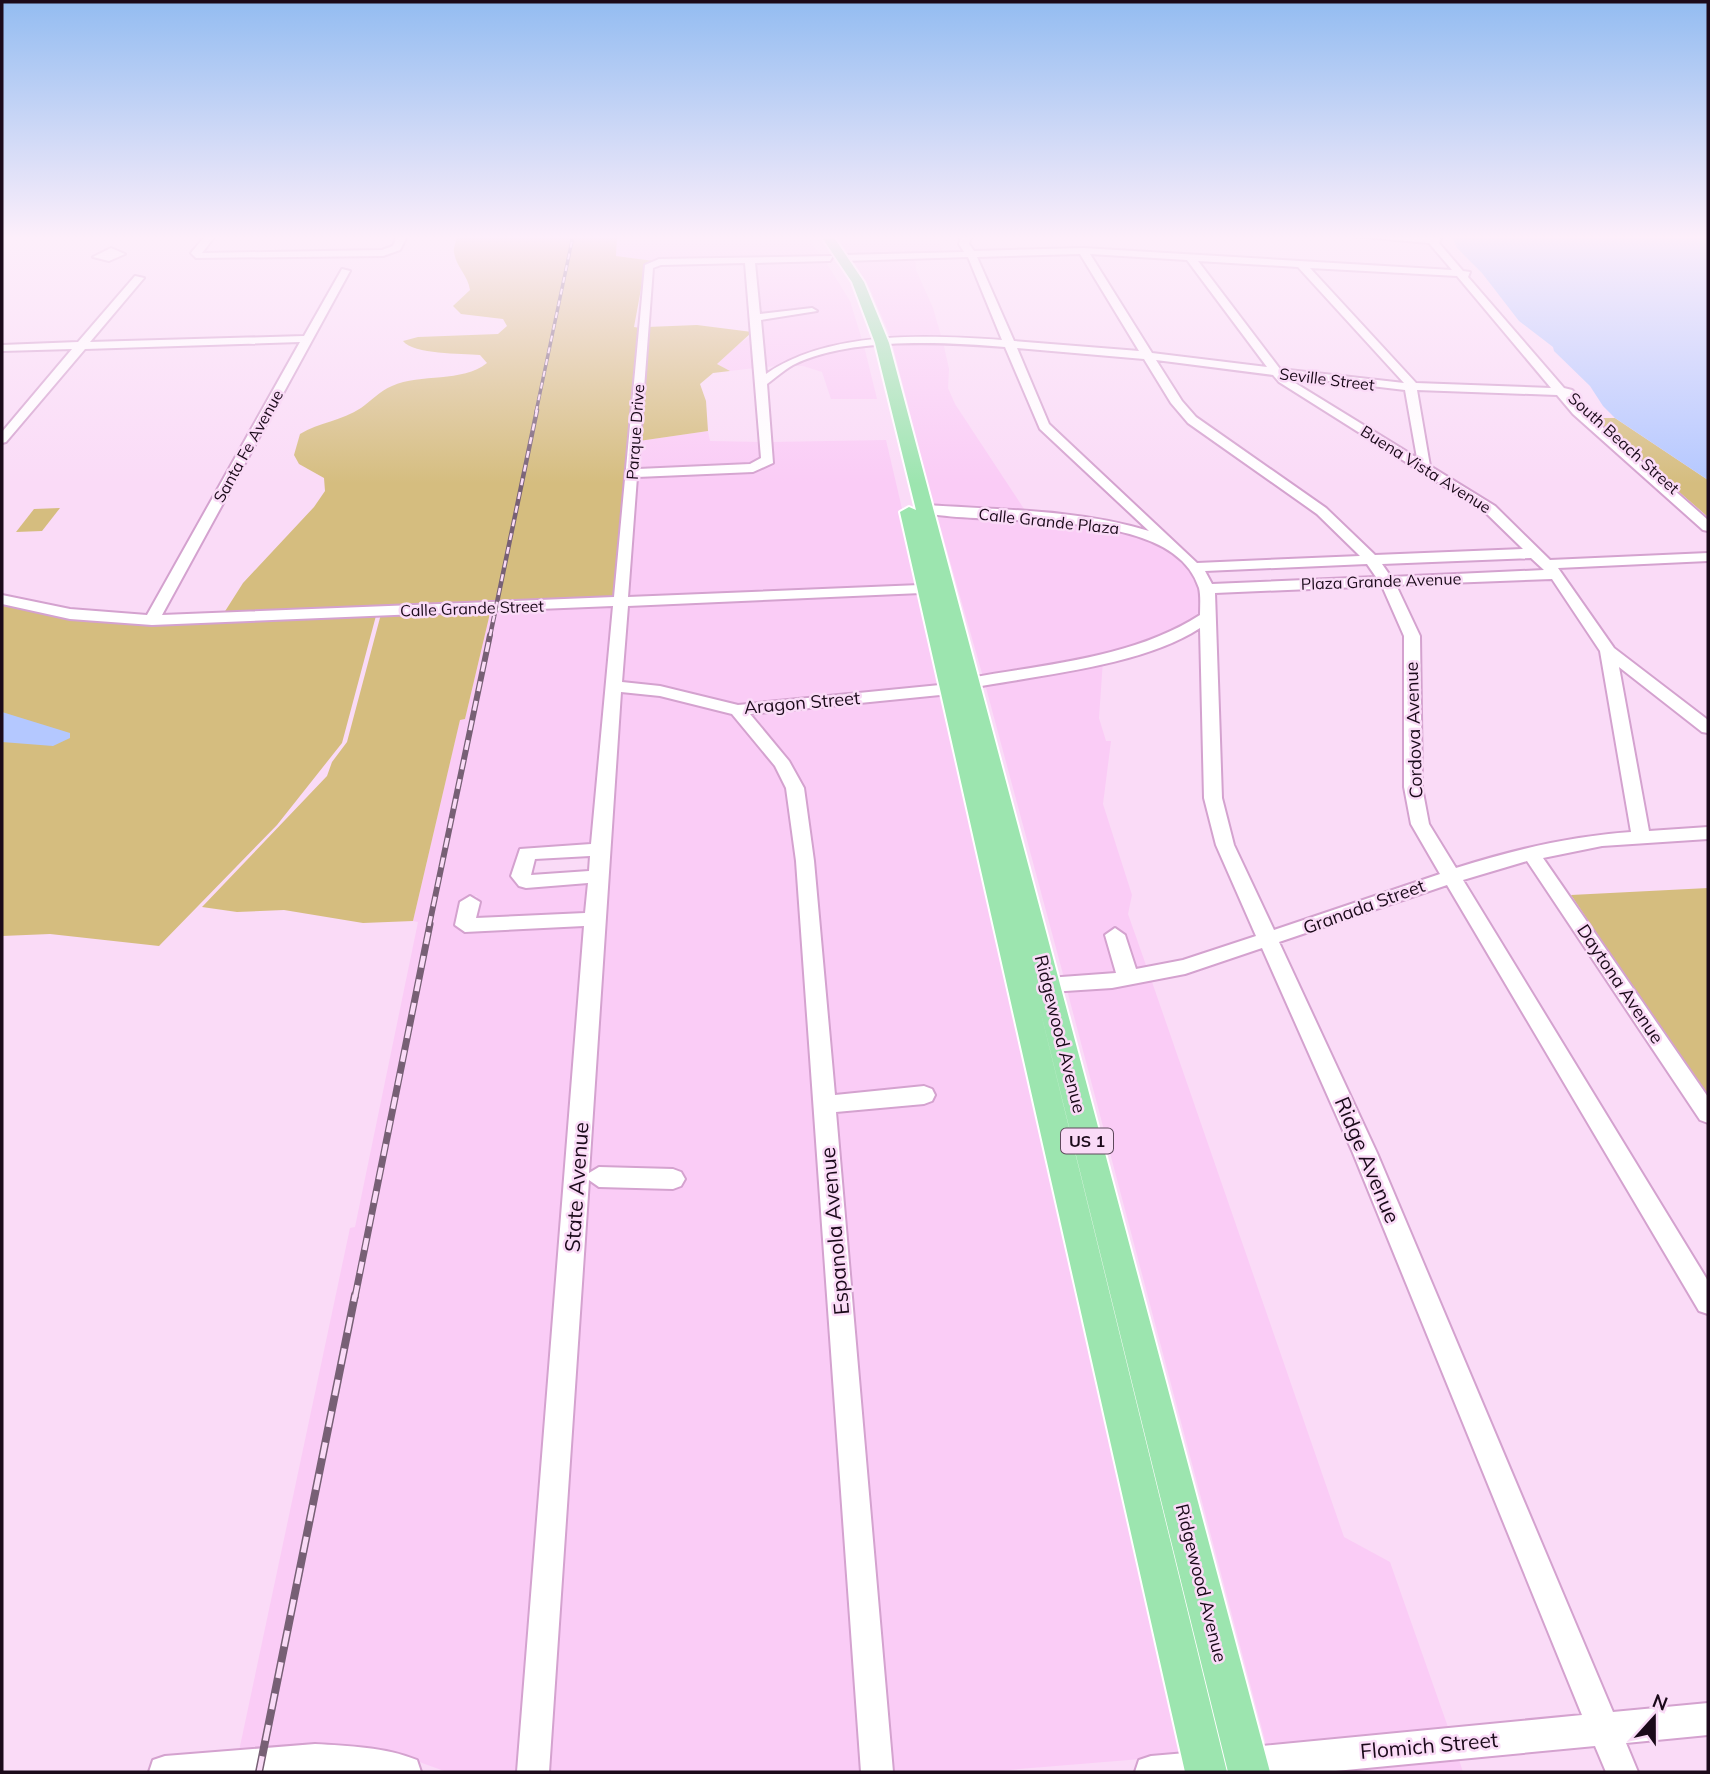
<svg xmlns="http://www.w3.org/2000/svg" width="1710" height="1774" viewBox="0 0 1710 1774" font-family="Mulish,sans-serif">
<rect width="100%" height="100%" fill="#fadbf7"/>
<g fill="#faccf6" fill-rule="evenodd">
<polygon points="617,236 807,236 822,257 654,261 616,256"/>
<polygon points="835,236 937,236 943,254 850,256"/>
<polygon points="915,257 916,270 933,308 942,339 892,340 869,287 852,259"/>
<polygon points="824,259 850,301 863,343 805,354 780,366 763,367 759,319 816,312 758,316 753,261"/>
<polygon points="752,335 755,368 730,371 717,364 730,350"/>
<polygon points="943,342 949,369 948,388 955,404 1028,515 934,507 892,343"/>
<polygon points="864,346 877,399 831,399 822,372 803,366 789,366 828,351"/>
<polygon points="708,431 710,441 762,442 764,460 760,464 637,471 639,441"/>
<polygon points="886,440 920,586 628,599 636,475 755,470 772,461 771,442"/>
<polygon points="936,512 1089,526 1149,538 1179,556 1202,589 1202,616 1159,641 983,677"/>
<polygon points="921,592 942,686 739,706 620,683 627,605"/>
<polygon points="617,605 596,846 529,849 515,876 593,881 590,914 473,919 477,896 464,898 458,925 589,924 521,1772 447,1772 411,1759 239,1751 350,1228 355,1227 418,922 413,921 460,719 465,719 491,609"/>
<polygon points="1103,660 1099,718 1106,741 1111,741 1103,804 1132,895 1128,914 1147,968 1133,971 1120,929 1107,931 1120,973 1064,978 985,684"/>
<path d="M 620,690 L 657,694 L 734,712 L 777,767 L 789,789 L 798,862 L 826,1224 L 865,1772 L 544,1772 ZM 640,1169 L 684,1173 L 679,1187 L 589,1184 L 593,1170 Z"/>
<polygon points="943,693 1190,1755 984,1772 888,1772 833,1111 932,1101 932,1089 832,1098 801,787 747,712"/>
<polygon points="1151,979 1344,1537 1390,1562 1449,1730 1267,1748 1067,990"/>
<polygon points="1458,1757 1463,1772 1302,1772"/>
</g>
<g fill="#d5bd7f">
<path d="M 457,236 L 617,236 L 616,256 L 654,261 L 645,267 L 634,327 L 640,328 L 617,598 L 222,616 L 243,583 L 314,507 L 325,491 L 324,478 L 299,464 L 294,455 L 300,434 C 319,422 342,421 361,408 C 371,401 380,391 392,386 C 421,373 462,383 487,363 L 480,355 C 461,353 414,355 403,341 L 418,337 L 498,334 L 507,326 L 503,319 L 461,314 L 453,306 L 470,290 C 468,275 456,267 454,252 C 453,247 457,241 457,236 Z"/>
<polygon points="697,325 752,332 717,364 730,371 713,373 700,384 706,401 708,431 639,441 647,327"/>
<polygon points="1594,418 1615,418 1708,480 1708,517"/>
<polygon points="60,508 42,531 16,532 34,509"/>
<path d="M 2,599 C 122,634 253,616 377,612 L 342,743 L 277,825 L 159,946 L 50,934 L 2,936 Z"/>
<polygon points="491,609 465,719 460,720 413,921 363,923 284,910 237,912 202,907 327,776 332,762 347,742 381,614"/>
<polygon points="1708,888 1708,1099 1571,895"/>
</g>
<g fill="#b4c8ff">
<polygon points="1452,236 1708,236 1708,480 1615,418 1603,406 1590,386 1554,351 1553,347 1519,321 1482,273 1457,248"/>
<polygon points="2,712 70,733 70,738 53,746 2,742"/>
</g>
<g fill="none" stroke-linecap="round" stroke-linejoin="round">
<defs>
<g id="minor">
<polygon points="205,236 215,236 202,253 382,250 393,246 397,236 407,236 400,250 383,256 196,258 191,253"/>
<path d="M 961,236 L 971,236 L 969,244 L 974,251 L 1083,248 L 1452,270 L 1429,243 L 1352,236 L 1433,236 L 1441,239 L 1439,243 L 1463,271 L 1470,272 L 1468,277 L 1564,388 L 1572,390 L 1574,392 L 1570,395 L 1581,408 L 1708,520 L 1708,531 L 1703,530 L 1573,414 L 1557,395 L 1417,390 L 1430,466 L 1495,506 L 1550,560 L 1708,553 L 1708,561 L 1558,568 L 1614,648 L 1708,720 L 1708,733 L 1702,732 L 1619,667 L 1649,831 L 1708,827 L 1708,839 L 1602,846 L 1543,858 L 1708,1097 L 1708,1123 L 1700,1120 L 1527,861 L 1463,880 L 1708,1281 L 1708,1314 L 1699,1311 L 1447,885 L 1279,942 L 1377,1153 L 1613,1712 L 1708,1703 L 1708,1735 L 1626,1743 L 1638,1772 L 1606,1772 L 1595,1746 L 1325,1772 L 1229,1772 L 1226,1764 L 1230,1752 L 1242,1748 L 1582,1715 L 1353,1153 L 1262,948 L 1185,974 L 1112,988 L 1034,993 L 1027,991 L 1024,986 L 1027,981 L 1034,979 L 1116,973 L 1105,935 L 1115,928 L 1125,935 L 1136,969 L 1183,960 L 1256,936 L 1216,845 L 1204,798 L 1200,628 C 1142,666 1039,675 970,688 L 962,683 L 970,678 C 1047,664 1133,658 1200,615 C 1200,606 1201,596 1199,588 C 1173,503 988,528 920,512 L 920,506 L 925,505 C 999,510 1078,509 1149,531 L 1040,429 L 1005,347 C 943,342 850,337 793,365 C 784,370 775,378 767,384 L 773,463 L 753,472 L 637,477 L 628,597 L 944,584 L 951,588 L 944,592 L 628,606 L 622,682 L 660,686 L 738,705 L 950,684 L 958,689 L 950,694 L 750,714 L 789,761 L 804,788 L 814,861 L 835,1095 L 924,1086 L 932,1089 L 935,1095 L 932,1101 L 924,1104 L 836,1112 L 893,1772 L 861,1772 L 796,861 L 786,788 L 775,766 L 732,714 L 660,696 L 621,692 L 589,1173 L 599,1167 L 673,1169 L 681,1172 L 685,1179 L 681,1186 L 673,1189 L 599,1187 L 589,1180 L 549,1772 L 517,1772 L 584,926 L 465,932 L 455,925 L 460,902 L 470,896 L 480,902 L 476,918 L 585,913 L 588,883 L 526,888 L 519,886 L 511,876 L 520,849 L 591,844 L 613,606 L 152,625 L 70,619 L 2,604 L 2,595 L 70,609 L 147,615 L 300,342 L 85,349 L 6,442 L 2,443 L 2,432 L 72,349 L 2,351 L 2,345 L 78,342 L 135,276 L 144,278 L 90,342 L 304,336 L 342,269 L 350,271 L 162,615 L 614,597 L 645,265 L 659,259 L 833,256 L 830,261 L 755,263 L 760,314 L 812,308 L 817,311 L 761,320 L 766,374 C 829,330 929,335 1002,340 L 968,257 L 843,261 L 838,258 L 843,255 L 964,252 L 959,244 ZM 1080,254 L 1139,351 L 1014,341 L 977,257 ZM 1090,254 L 1187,260 L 1267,367 L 1152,353 ZM 1198,261 L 1298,267 L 1404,383 L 1280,369 ZM 745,263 L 761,458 L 750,464 L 638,469 L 653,268 L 661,265 ZM 1310,268 L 1457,276 L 1551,388 L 1416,383 ZM 1017,348 L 1144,359 L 1171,403 L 1188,423 L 1317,514 L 1360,556 L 1197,563 L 1049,424 ZM 1156,360 L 1273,375 L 1279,382 L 1485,512 L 1523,549 L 1375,555 L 1326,508 L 1196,417 L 1182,401 ZM 1286,376 L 1405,390 L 1417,458 L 1287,378 ZM 1531,558 L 1544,570 L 1391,577 L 1382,564 ZM 1367,564 L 1376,577 L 1212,584 L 1205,571 ZM 1552,579 L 1600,651 L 1631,832 C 1572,836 1512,850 1456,868 L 1429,824 L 1422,787 L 1420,636 L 1396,585 ZM 1382,586 L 1404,636 L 1404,787 L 1411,824 L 1440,874 L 1274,930 L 1234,845 L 1222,798 L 1215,593 ZM 590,856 L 589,871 L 531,875 L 535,859 Z"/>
<polygon points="111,248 125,254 109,261 93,257"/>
<path d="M 315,1744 C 349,1746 385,1747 417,1760 L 421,1772 L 149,1772 L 153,1760 L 165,1756 Z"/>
<polygon points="1209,1751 1221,1755 1225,1767 1223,1772 1135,1772 1139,1760 1151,1756"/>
</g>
<polygon id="major" points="821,236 833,236 864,282 889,343 1270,1772 1228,1772 1036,993 1227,1772 1185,1772 900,512 909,507 916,510 875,343 852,282"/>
</defs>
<use href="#minor" stroke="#d4a2cf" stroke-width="4"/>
<use href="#major" stroke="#fff" stroke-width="4"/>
<use href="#minor" fill="#fff" fill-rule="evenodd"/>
<use href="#major" fill="#9ce5af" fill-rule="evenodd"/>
<defs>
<polyline id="rail-far4" points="536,412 573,236"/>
<polyline id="rail-far3" points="490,636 537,410"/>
<polyline id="rail-far2" points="429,926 490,635"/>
<polyline id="rail-far1" points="355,1297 430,924"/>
<polyline id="rail" points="259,1772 355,1295"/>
</defs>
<use href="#rail-far4" stroke="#776075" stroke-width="3.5"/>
<use href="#rail-far3" stroke="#776075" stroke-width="4.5"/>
<use href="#rail-far2" stroke="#776075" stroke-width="6"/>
<use href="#rail-far1" stroke="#776075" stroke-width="7"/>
<use href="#rail" stroke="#776075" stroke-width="8"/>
<use href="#rail-far4" stroke="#fadbf7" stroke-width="2" stroke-dasharray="6" stroke-linecap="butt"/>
<use href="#rail-far3" stroke="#fadbf7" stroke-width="2.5" stroke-dasharray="7" stroke-linecap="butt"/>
<use href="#rail-far2" stroke="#fadbf7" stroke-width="3.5" stroke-dasharray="10" stroke-linecap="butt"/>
<use href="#rail-far1" stroke="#fadbf7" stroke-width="4.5" stroke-dasharray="12" stroke-linecap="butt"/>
<use href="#rail" stroke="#fadbf7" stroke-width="5" stroke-dasharray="16" stroke-linecap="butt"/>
</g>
<linearGradient id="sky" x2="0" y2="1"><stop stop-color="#93bcf1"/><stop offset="0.49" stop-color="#fdeffb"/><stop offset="1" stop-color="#fdeffb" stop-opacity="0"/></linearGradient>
<rect width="1710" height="484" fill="url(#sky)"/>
<g text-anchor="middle" stroke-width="5" stroke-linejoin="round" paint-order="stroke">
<g font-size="16" fill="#1b0a1a" stroke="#fadbf7">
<text transform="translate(1327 379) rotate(7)" y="6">Seville Street</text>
<text transform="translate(635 432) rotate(-86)" y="6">Parque Drive</text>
<text transform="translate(1624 443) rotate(42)" y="6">South Beach Street</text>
<text transform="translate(248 446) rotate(-61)" y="6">Santa Fe Avenue</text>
<text transform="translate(1426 469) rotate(32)" y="6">Buena Vista Avenue</text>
<text transform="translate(1049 521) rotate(6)" y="6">Calle Grande Plaza</text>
<text transform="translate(1381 581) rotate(-2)" y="6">Plaza Grande Avenue</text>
<text transform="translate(472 608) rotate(-2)" y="6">Calle Grande Street</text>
</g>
<rect fill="#fadbf7" stroke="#5e495c" stroke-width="2" x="1061" y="1128.5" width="52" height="25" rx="5"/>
<g font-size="16" font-weight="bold" fill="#1b0a1a">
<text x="1087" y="1147">US 1</text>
</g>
<g font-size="18" fill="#1b0a1a" stroke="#fadbf7">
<text transform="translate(802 703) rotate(-5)" y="6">Aragon Street</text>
<text transform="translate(1414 730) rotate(-92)" y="6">Cordova Avenue</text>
<text transform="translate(1364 907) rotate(-20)" y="6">Granada Street</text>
<text transform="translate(1620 984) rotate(56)" y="6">Daytona Avenue</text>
<text transform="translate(1060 1034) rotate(76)" y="6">Ridgewood Avenue</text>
<text transform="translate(1201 1583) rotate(76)" y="6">Ridgewood Avenue</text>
</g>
<g font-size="21" fill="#1b0a1a" stroke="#fadbf7">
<text transform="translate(1367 1160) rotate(67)" y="7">Ridge Avenue</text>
<text transform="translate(577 1187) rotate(-86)" y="7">State Avenue</text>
<text transform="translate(835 1231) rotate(-95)" y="7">Espanola Avenue</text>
<text transform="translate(1429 1746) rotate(-5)" y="7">Flomich Street</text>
</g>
</g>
<rect width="1710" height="1774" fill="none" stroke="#1b0a1a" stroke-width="7"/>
<g transform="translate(1654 1718) rotate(21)" stroke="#fadbf7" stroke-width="5" paint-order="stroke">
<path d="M0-5L12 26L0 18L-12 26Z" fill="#1b0a1a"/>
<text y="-10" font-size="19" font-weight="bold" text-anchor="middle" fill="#1b0a1a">N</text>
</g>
</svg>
